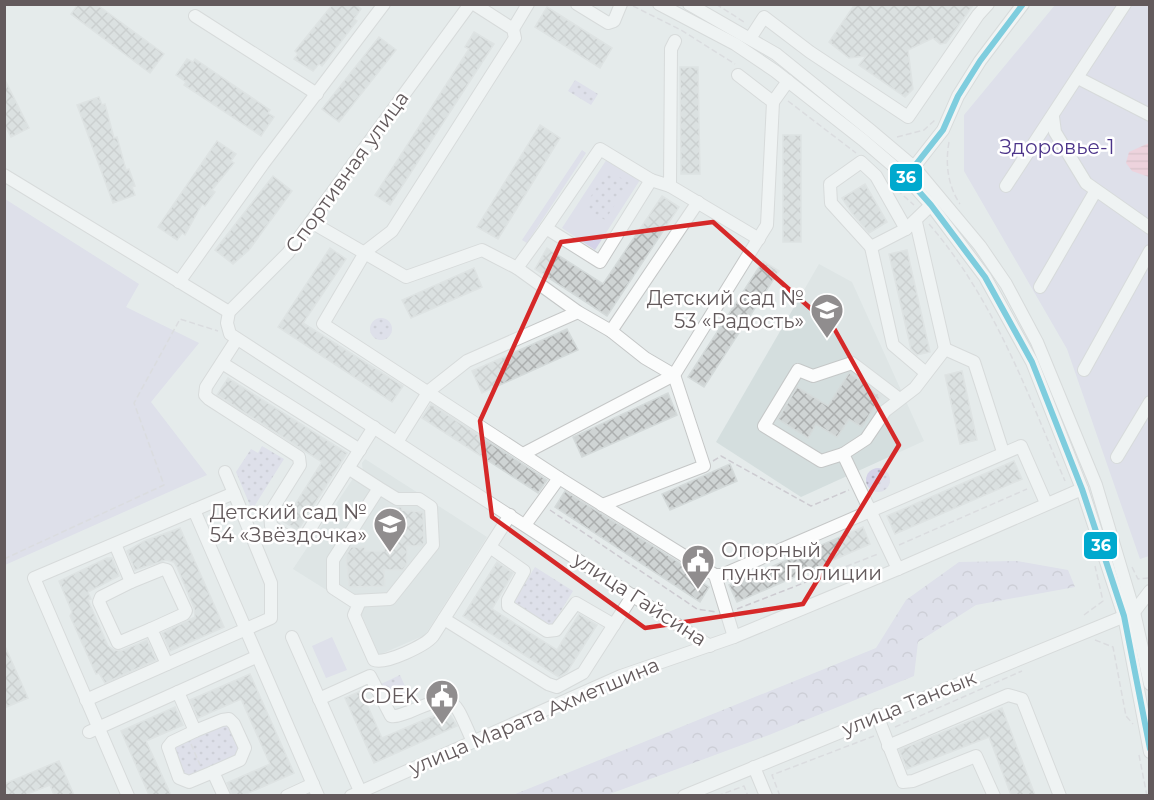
<svg xmlns="http://www.w3.org/2000/svg" width="1154" height="800" viewBox="0 0 1154 800" font-family="Montserrat,sans-serif">
<defs>
<pattern id="forest-crowns" width="20" height="18" patternUnits="userSpaceOnUse" patternTransform="scale(1.5)"><rect width="20" height="18" fill="#d4d2e8"/><path d="M2 6a3 3 0 1 1 6 0M12 15a3 3 0 1 1 6 0" fill="none" stroke="#b0adbf"/></pattern>
<pattern id="park-dots" width="8" height="8" patternUnits="userSpaceOnUse" patternTransform="scale(1.5)"><rect width="8" height="8" fill="#d4d2e8"/><path d="M2 2h.1M6 6h.1" fill="none" stroke="#b0adbf" stroke-width="1.8" stroke-linecap="round"/></pattern>
<pattern id="water-rules" width="6" height="5" patternUnits="userSpaceOnUse" patternTransform="scale(1.5)"><rect width="6" height="5" fill="#f7b6cc"/><path d="M0 2.5h6" fill="none" stroke="#cc97a9"/></pattern>
<pattern id="building-cross-hatch" width="8" height="8" patternUnits="userSpaceOnUse" patternTransform="scale(1.5)"><rect width="8" height="8" fill="#cfd4d4"/><path d="M0 0l8 8M0 8l8-8" fill="none" stroke="#acafaf"/></pattern>
</defs>
<rect width="100%" height="100%" fill="#e5ebeb"/>
<g fill="#d4dede">
<polygon points="819,264 852,282 924,441 801,497 716,442"/>
<polygon points="365,459 487,537 425,635 379,655 360,611 293,569 354,477 363,473 362,463"/>
</g>
<g fill="#d4d2e8">
<polygon points="1055,5 1149,5 1149,556 1140,559 1067,349 964,171 964,115"/>
<polygon points="582,150 586,153 527,243 522,240"/>
<polygon points="607,159 640,180 595,250 562,228"/>
<polygon points="5,199 139,284 126,307 199,343 151,402 207,475 5,565"/>
<polygon points="332,637 347,670 326,678 312,646"/>
</g>
<polygon fill="url(#forest-crowns)" points="1017,561 1068,570 1075,587 976,605 918,642 914,676 769,735 607,795 513,795 876,648 906,600 959,562"/>
<g fill="url(#park-dots)">
<polygon points="575,80 598,94 591,105 568,91"/>
<polygon points="608,170 629,183 605,220 584,207"/>
<circle cx="381" cy="329" r="11"/>
<polygon points="262,446 284,459 252,510 236,472 251,449 258,453"/>
<circle cx="878" cy="480" r="12"/>
<polygon points="535,567 573,591 551,627 513,603"/>
<polygon points="400,675 408,693 389,701 381,684"/>
<polygon points="221,725 228,725 240,745 238,755 192,776 182,775 172,748"/>
</g>
<polygon fill="url(#water-rules)" points="1149,143 1149,177 1132,171 1126,163 1129,152"/>
<g fill="url(#building-cross-hatch)" stroke="#d4dada" stroke-width="1.5">
<polygon points="78,4 96,4 164,54 150,73 71,14"/>
<polygon points="333,4 355,4 361,9 354,19 357,21 322,66 319,64 313,71 294,59 298,54 295,51"/>
<polygon points="855,4 974,4 946,43 940,44 933,38 908,50 913,89 905,97 859,65 866,56 849,58 829,42"/>
<polygon points="547,7 612,48 600,68 535,27"/>
<polygon points="474,32 494,44 390,205 375,195 469,49 465,47"/>
<polygon points="379,37 396,50 339,122 322,109"/>
<polygon points="187,59 193,62 195,59 270,110 268,113 274,117 261,136 184,85 186,82 176,75"/>
<polygon points="680,67 698,67 700,174 681,174"/>
<polygon points="4,78 29,128 11,137 4,124"/>
<polygon points="99,97 102,105 105,104 114,138 117,137 126,170 129,169 135,186 132,187 135,195 113,203 77,105"/>
<polygon points="540,125 560,138 498,239 477,227"/>
<rect x="783" y="135" width="18" height="107"/>
<polygon points="217,141 236,154 231,161 234,163 212,190 215,192 205,206 202,204 185,235 182,233 177,240 158,227"/>
<polygon points="273,176 292,191 249,250 233,264 215,250"/>
<polygon points="865,184 887,222 869,233 852,213 842,198"/>
<polygon points="662,196 679,207 607,316 535,269 547,248 603,284"/>
<polygon points="330,248 346,259 303,323 403,386 392,402 278,327"/>
<polygon points="907,250 930,352 917,355 911,349 889,254"/>
<polygon points="763,261 779,271 704,387 688,377"/>
<polygon points="474,268 482,287 411,318 402,300"/>
<polygon points="567,329 578,350 482,393 472,371"/>
<polygon points="962,371 977,440 960,444 945,375"/>
<polygon points="849,373 881,396 862,427 849,419 837,437 816,424 808,438 778,419 797,387 828,406"/>
<polygon points="228,378 347,453 298,530 284,522 322,462 217,395"/>
<polygon points="668,393 677,415 582,457 573,437"/>
<polygon points="431,404 547,480 538,493 422,418"/>
<polygon points="1014,461 1022,479 895,534 887,516"/>
<polygon points="730,464 737,481 670,510 662,494"/>
<polygon points="565,491 688,568 686,572 709,587 700,602 555,507"/>
<polygon points="383,507 402,507 402,510 423,512 424,543 422,546 407,546 407,564 403,570 384,570 385,586 349,587 346,555 351,547 365,547 365,551 384,551"/>
<polygon points="863,527 870,544 737,602 729,585"/>
<polygon points="180,528 224,627 170,651 162,633 195,617 194,608 177,567 174,562 166,560 135,570 127,551 144,541"/>
<polygon points="107,558 112,558 119,576 88,592 91,599 88,600 108,646 114,650 121,651 147,640 156,660 105,683 99,673 96,674 70,616 72,612 59,581"/>
<polygon points="497,562 513,573 492,609 557,650 579,614 597,625 567,672 559,677 463,616"/>
<polygon points="4,644 28,698 4,708"/>
<polygon points="250,674 294,773 244,795 232,795 227,783 270,764 241,699 198,718 190,700"/>
<polygon points="361,691 382,738 447,710 457,726 374,763 345,698"/>
<polygon points="175,707 183,725 146,741 171,795 149,795 121,731"/>
<polygon points="1002,708 1035,795 1011,795 989,737 907,769 899,750"/>
<polygon points="59,761 74,795 54,795 50,785 25,795 4,795 4,784"/>
</g>
<g fill="none" stroke-linecap="round" stroke-linejoin="round">
<defs>
<g id="minor">
<polyline points="470,4 288,253 229,312 227,323 230,334 710,646"/>
<polyline points="474,4 513,29 515,38 392,231 366,251 323,324 559,478 715,575 734,637"/>
<polyline points="577,4 608,23 614,21 621,4"/>
<polyline points="659,4 735,44 775,71 863,140 906,177 931,205 985,277 1032,362 1082,489 1124,616 1150,752"/>
<polyline points="689,4 776,54 870,130 914,167 980,246 1006,284 1037,342 1096,485 1134,612 1150,684"/>
<polyline points="195,16 317,94"/>
<polyline points="513,29 528,4"/>
<polyline points="751,37 764,17 810,52 908,117 978,15 988,4"/>
<polyline points="675,41 671,49 670,186 651,180 600,262 546,228 517,268 578,312 611,331 645,358 674,375 767,225 773,102 738,75"/>
<polyline points="1078,78 1150,115"/>
<polyline points="773,102 788,81"/>
<polyline points="1053,117 1055,132 1086,183 1150,228"/>
<polyline points="910,172 943,130 958,96 980,61 1023,4"/>
<polyline points="4,175 229,312"/>
<polyline points="670,186 759,239"/>
<polyline points="1006,186 1125,4"/>
<polyline points="311,222 406,277 482,250 517,268"/>
<polyline points="916,222 945,349"/>
<polyline points="546,228 600,149 651,180"/>
<polyline points="871,247 831,203 830,184 861,162 876,176 906,229"/>
<polyline points="179,282 263,164 384,4"/>
<polyline points="1040,287 1095,192"/>
<polyline points="611,331 698,202"/>
<path d="M 237,339 L 206,387 L 205,395 L 209,399 L 299,457 L 300,465 L 270,513 L 271,526 C 282,533 293,544 306,535 L 374,427"/>
<polyline points="945,349 974,362 1003,452"/>
<polyline points="222,363 360,450"/>
<polyline points="1084,370 1150,251"/>
<polyline points="926,373 893,345 871,247 906,229 931,205"/>
<polyline points="898,398 852,363 813,376 798,370 764,426 821,461 843,454 866,439 885,411 915,388 945,349"/>
<polyline points="397,442 429,391 467,361 578,312"/>
<polyline points="523,454 674,375 704,466 602,505"/>
<polyline points="843,454 898,569"/>
<polyline points="1117,457 1150,402"/>
<polyline points="348,468 379,488 333,560 333,588 353,601 390,599 433,545 431,507 419,499 397,499 379,488"/>
<polyline points="225,472 234,493"/>
<polyline points="525,525 559,478"/>
<polyline points="115,544 131,582 163,569 167,570 186,611 184,614 151,629 167,664"/>
<polyline points="490,547 524,571 508,600 508,606 547,631 556,630 576,603 614,625"/>
<polyline points="715,575 722,575 1021,446 1046,503"/>
<polyline points="131,582 101,597 99,602 118,643 151,629"/>
<path d="M 360,601 L 354,615 L 374,660 C 385,665 426,645 433,636 L 510,515"/>
<polyline points="1134,612 1150,591"/>
<polyline points="444,619 548,684 557,687 583,673 633,595"/>
<polyline points="292,637 360,791"/>
<polyline points="178,692 195,731 222,720 229,719 234,724 245,748 240,760 213,772 224,796"/>
<path d="M 319,699 L 370,676 L 391,716 C 398,717 402,714 409,712 C 456,691 453,698 473,742"/>
<polyline points="86,700 271,618 271,583 234,493 194,510"/>
<polyline points="877,715 903,782 913,781 976,756 994,796"/>
<polyline points="195,731 172,742 168,747 179,778 189,782 213,772"/>
<polyline points="89,732 256,657"/>
<polyline points="888,746 1008,695 1022,699 1060,796"/>
<polyline points="754,767 766,796"/>
<polyline points="128,796 34,578 194,510 318,796"/>
<polyline points="287,796 313,784"/>
<polyline points="351,796 621,676 734,637 898,569 1082,489"/>
<polyline points="684,796 1130,614"/>
</g>
</defs>
<use href="#minor" stroke="#c5c7c7" stroke-width="14"/>
<g stroke="#cdcbd1" stroke-width="1.5" stroke-dasharray="6 3" stroke-linecap="butt">
<polyline points="716,4 744,22"/>
<polyline points="633,6 681,30 735,64"/>
<polyline points="788,101 856,153"/>
<polyline points="897,137 924,130 935,120"/>
<path d="M 949,142 C 945,164 948,186 960,204"/>
<polyline points="897,190 914,205"/>
<path d="M 929,224 C 994,299 1027,392 1065,481"/>
<polyline points="713,461 721,456 811,506 849,490"/>
<polyline points="550,510 697,609 716,612"/>
<polyline points="899,545 1027,489"/>
<polyline points="4,559 164,485 134,403 180,319 218,331"/>
<polyline points="1132,567 1138,579 1150,578"/>
<polyline points="737,609 878,554"/>
<polyline points="1084,615 1103,601 1095,566"/>
<polyline points="1095,640 1113,647 1126,716 1133,724"/>
<polyline points="895,727 1022,671"/>
<polyline points="191,744 200,765"/>
<polyline points="1139,755 1147,796"/>
<polyline points="717,796 744,786 748,796"/>
<polyline points="780,796 772,775 874,736"/>
</g>
<use href="#minor" stroke="#fbfcfc" stroke-width="12"/>
<defs>
<polyline id="bus-1" points="1023,4 980,61 958,96 943,130 906,177 931,205 985,277 1032,362 1082,489 1124,616 1150,749"/>
</defs>
<use href="#bus-1" stroke="#fff" stroke-width="10"/>
<use href="#bus-1" stroke="#00a9ce" stroke-width="6"/>
</g>
<path d="M0 0H1154V800H0ZM 713,222 L 835,330 L 899,445 L 803,604 L 645,628 L 492,517 L 480,421 L 561,242 Z" fill="#e5ebeb" fill-opacity=".55" fill-rule="evenodd"/>
<path fill="none" stroke="#d62828" stroke-width="4.5" stroke-linejoin="round" d="M 713,222 L 835,330 L 899,445 L 803,604 L 645,628 L 492,517 L 480,421 L 561,242 Z"/>
<defs>
<symbol id="school-pin" viewBox="-11 -11 22 30"><path d="M0 17L-7.5 6A9.5 9.5 0 1 1 7.5 6Z" fill="#908d8e" stroke="#fff"/><path d="M0-5L7-2L0 1L-7-2ZM-4 1L0 2.5L4 1V4Q0 6-4 4Z" fill="#fff"/></symbol>
<symbol id="civic-pin" viewBox="-11 -11 22 30"><path d="M0 17L-7.5 6A9.5 9.5 0 1 1 7.5 6Z" fill="#908d8e" stroke="#fff"/><path d="M-.6-6.5H3V-4.5H.6V-3L4-1V1h2V6H-6V1h2V-1L-.6-3ZM-1.2 2.5V6h2.4V2.5Z" fill="#fff"/></symbol>
</defs>
<g fill-rule="evenodd">
<use href="#school-pin" x="808" y="291" width="38" height="52"/>
<use href="#school-pin" x="371" y="505" width="38" height="52"/>
<use href="#civic-pin" x="679" y="542" width="38" height="52"/>
<use href="#civic-pin" x="423" y="677" width="38" height="52"/>
</g>
<g text-anchor="middle" stroke-width="5" stroke-linejoin="round" paint-order="stroke">
<g font-size="20" fill="#4b3389" stroke="#fff">
<text x="1057" y="154">Здоровье-1</text>
</g>
<g font-size="20" fill="#635a5c" stroke="#fff">
<text transform="translate(347 172) rotate(-54)" y="7">Спортивная улица</text>
<text transform="translate(640 599) rotate(33)" y="7">улица Гайсина</text>
<text transform="translate(909 703) rotate(-22)" y="7">улица Тансык</text>
<text transform="translate(534 716) rotate(-23)" y="7">улица Марата Ахметшина</text>
</g>
<g font-size="20" fill="#635a5c" stroke="#fff" text-anchor="end">
<text x="804" y="305">Детский сад №<tspan x="804" dy="23">53 «Радость»</tspan></text>
<text x="367" y="519">Детский сад №<tspan x="367" dy="23">54 «Звёздочка»</tspan></text>
<text x="721" y="557" text-anchor="start">Опорный<tspan x="721" dy="23">пункт Полиции</tspan></text>
<text x="419" y="703">CDEK</text>
</g>
</g>
<g stroke="#fff" stroke-width="2">
<rect x="889" y="163" width="34" height="29" rx="6" fill="#00a9ce"/>
<rect x="1083" y="531" width="35" height="29" rx="6" fill="#00a9ce"/>
</g>
<g font-size="16" text-anchor="middle" font-weight="bold" fill="#fff">
<text x="906" y="183">36</text>
<text x="1101" y="551">36</text>
</g>
<rect width="1154" height="800" fill="none" stroke="#635a5c" stroke-width="12"/>
</svg>
